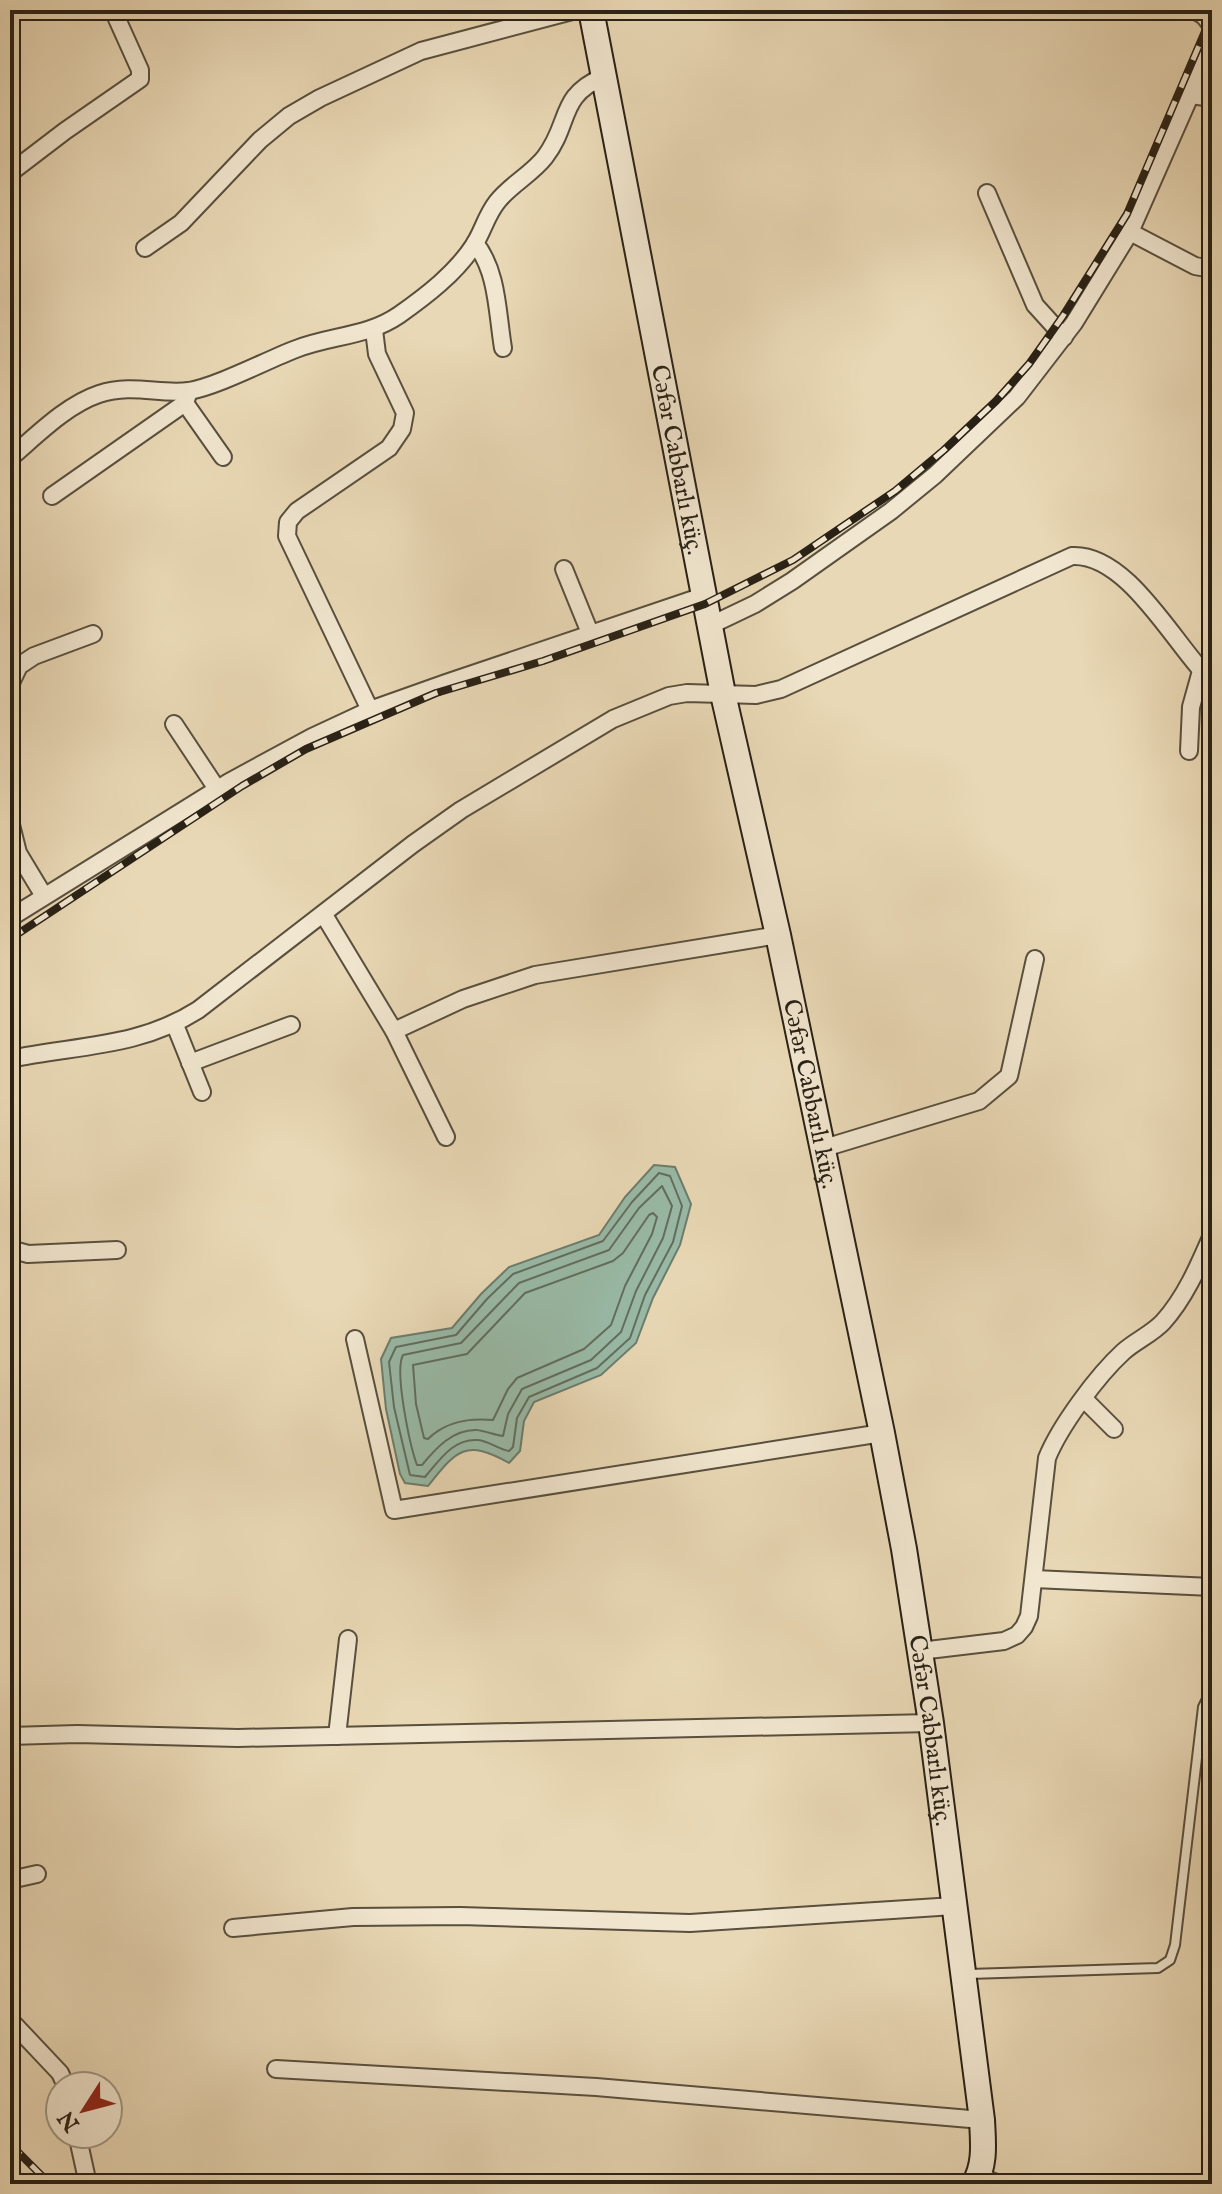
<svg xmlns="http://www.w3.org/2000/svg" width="1222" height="2194" viewBox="0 0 1222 2194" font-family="'IM FELL English',serif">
<rect width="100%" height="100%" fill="#e9d8b5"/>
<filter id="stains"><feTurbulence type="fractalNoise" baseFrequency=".0025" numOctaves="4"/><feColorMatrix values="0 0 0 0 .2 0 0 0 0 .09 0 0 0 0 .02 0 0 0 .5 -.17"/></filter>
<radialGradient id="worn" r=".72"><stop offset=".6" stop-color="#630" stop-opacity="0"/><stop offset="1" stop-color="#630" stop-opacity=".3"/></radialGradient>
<path fill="#99bba8" stroke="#6c7d6e" stroke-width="2" d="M 654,1165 L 675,1167 L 691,1204 L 680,1245 L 653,1298 L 636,1343 L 601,1375 L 534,1402 L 524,1421 L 520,1451 L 509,1463 C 465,1438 456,1451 428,1486 L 405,1483 L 400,1474 L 386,1409 L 381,1359 L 391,1338 L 452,1328 L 481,1294 L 509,1267 L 599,1235 L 625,1197 Z"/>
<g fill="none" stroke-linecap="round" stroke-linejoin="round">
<g stroke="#616e5f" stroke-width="2">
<path d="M 659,1173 L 670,1176 L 682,1206 L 673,1242 L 645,1295 L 630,1338 L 597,1368 L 529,1397 L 517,1418 L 513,1447 L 509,1451 C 498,1449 489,1441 478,1440 C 453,1438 439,1461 425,1477 L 410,1475 L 394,1407 L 389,1362 L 396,1347 L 456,1335 L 487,1299 L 513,1274 L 603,1241 L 632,1202 Z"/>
<path d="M 662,1186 L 672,1206 L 663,1238 L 636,1291 L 621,1332 L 591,1360 L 522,1389 L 508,1414 L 503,1436 C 495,1435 485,1431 477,1430 C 453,1429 436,1448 422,1465 L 417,1465 C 410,1446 394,1371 403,1355 L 461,1343 L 519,1283 L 609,1250 L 639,1208 Z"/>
<path d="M 653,1213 L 657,1217 L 652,1234 L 625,1286 L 611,1325 L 584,1349 L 517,1378 L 508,1389 L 493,1420 C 469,1418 446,1421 428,1439 L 424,1438 L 416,1404 L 413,1365 L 467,1354 L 525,1293 L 613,1261 L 623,1253 L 649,1215 Z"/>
</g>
<defs>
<polyline id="lane" points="968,1974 1158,1968 1170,1960 1175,1945 1203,1707 1212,1689"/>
<g id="street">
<polyline points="1194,10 1204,16 1212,26"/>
<polyline points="1191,95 1212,98"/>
<polyline points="10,173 65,131 140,79 140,70 113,10"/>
<polyline points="987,193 1035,305 1064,337"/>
<polyline points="1130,232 1195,266 1212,269"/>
<path d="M 475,243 C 498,272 497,312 503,348"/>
<polyline points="145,248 181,223 260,140 289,116 320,98 421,51 576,10"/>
<polyline points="185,403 223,457"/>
<path d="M 10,458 C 36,436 66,405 99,394 C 133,383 159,395 189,391 C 218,386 267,360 296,349 C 332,335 367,337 399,315 C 426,296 456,273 474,245 C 483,231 486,216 497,202 C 510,185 532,174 545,157 C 571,123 558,96 603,77"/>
<polyline points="52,496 185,403 189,391"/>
<polyline points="564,569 590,633"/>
<polyline points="709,626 755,604 792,581 891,511 935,475 1017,397 1074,323 1130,232 1212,46"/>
<polyline points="10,685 19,666 34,656 93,634"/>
<polyline points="370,710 287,536 288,522 297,511 389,448 402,429 405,413 377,354 374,330"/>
<polyline points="174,724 217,789"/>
<polyline points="1189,751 1191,707 1201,671"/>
<polyline points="10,821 18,853 44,896"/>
<polyline points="324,915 394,1031 446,1137"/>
<polyline points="10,918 229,782 312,737 370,710 446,683 703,596"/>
<polyline points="175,1025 202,1092"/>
<polyline points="394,1031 463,999 535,975 778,935"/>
<path d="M 10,1059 C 76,1045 138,1048 198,1010 L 413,844 L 461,810 L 613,719 L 669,696 L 687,693 L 756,695 L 781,689 L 1072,556 C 1128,553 1175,646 1212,682"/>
<polyline points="190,1063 291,1025"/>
<polyline points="821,1149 979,1101 1009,1076 1035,959"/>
<polyline points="10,1249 28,1254 117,1250"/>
<polyline points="355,1339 394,1510 882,1433"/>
<polyline points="1084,1399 1114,1429"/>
<polyline points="1034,1579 1212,1587"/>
<path d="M 920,1651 L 1004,1641 L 1017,1635 L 1024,1627 L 1029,1616 L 1047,1458 C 1060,1426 1097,1376 1123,1352 C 1135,1341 1152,1334 1163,1322 C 1185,1298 1199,1265 1212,1235"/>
<polyline points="10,1736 77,1734 238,1738 931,1723"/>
<polyline points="337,1736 348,1639"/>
<polyline points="10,1880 37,1874"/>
<polyline points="233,1928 353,1917 460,1916 690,1923 954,1906"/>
<polyline points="10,2020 60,2073 66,2086"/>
<polyline points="276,2069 596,2087 982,2120"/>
<polyline points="77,2134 88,2184"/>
<polyline points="979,2176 999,2184"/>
</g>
<g id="secondary">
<path id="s1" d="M 591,10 L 723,694 L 778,935 L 882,1433 L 904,1549 L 931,1723 L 982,2120 C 983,2142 986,2164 974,2184"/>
</g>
</defs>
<use href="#lane" stroke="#594f3e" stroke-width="12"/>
<use href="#street" stroke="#594f3e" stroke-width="20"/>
<use href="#secondary" stroke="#292116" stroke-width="28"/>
<use href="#lane" stroke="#f1e6cf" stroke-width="8"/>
<use href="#street" stroke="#f1e6cf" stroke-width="16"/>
<use href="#secondary" stroke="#f1e6cf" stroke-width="24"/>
<defs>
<g id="rail">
<polyline points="10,939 242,786 306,749 436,693 543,661 705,604 793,560 895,491 944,450 996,401 1029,364 1063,316 1127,214 1212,15"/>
<polyline points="10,2144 50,2184"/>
</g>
</defs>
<use href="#rail" stroke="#292116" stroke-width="8"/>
<use href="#rail" stroke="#f1e6cf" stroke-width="5" stroke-dasharray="15" stroke-linecap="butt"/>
</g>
<g text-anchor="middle" stroke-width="8" stroke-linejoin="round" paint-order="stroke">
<g font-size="24" fill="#292116" stroke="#f1e6cf">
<text dy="8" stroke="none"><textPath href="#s1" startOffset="458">Cəfər Cabbarlı küç.</textPath></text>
<text dy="8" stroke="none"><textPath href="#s1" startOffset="1106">Cəfər Cabbarlı küç.</textPath></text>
<text dy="8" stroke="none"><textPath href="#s1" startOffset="1754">Cəfər Cabbarlı küç.</textPath></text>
</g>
</g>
<rect width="1222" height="2194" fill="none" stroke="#e9d8b5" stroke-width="40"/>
<rect x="12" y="12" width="1198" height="2170" fill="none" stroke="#292116" stroke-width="4"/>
<rect x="20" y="20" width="1182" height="2154" fill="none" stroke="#292116" stroke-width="2"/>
<g transform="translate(84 2110) rotate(234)"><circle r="38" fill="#f1e6cf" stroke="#a19785" stroke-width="2"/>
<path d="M0-6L14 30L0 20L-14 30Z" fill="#8f2418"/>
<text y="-12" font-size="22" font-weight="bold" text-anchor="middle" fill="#292116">N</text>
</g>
<rect width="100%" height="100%" filter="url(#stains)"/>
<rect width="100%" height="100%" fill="url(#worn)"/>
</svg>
